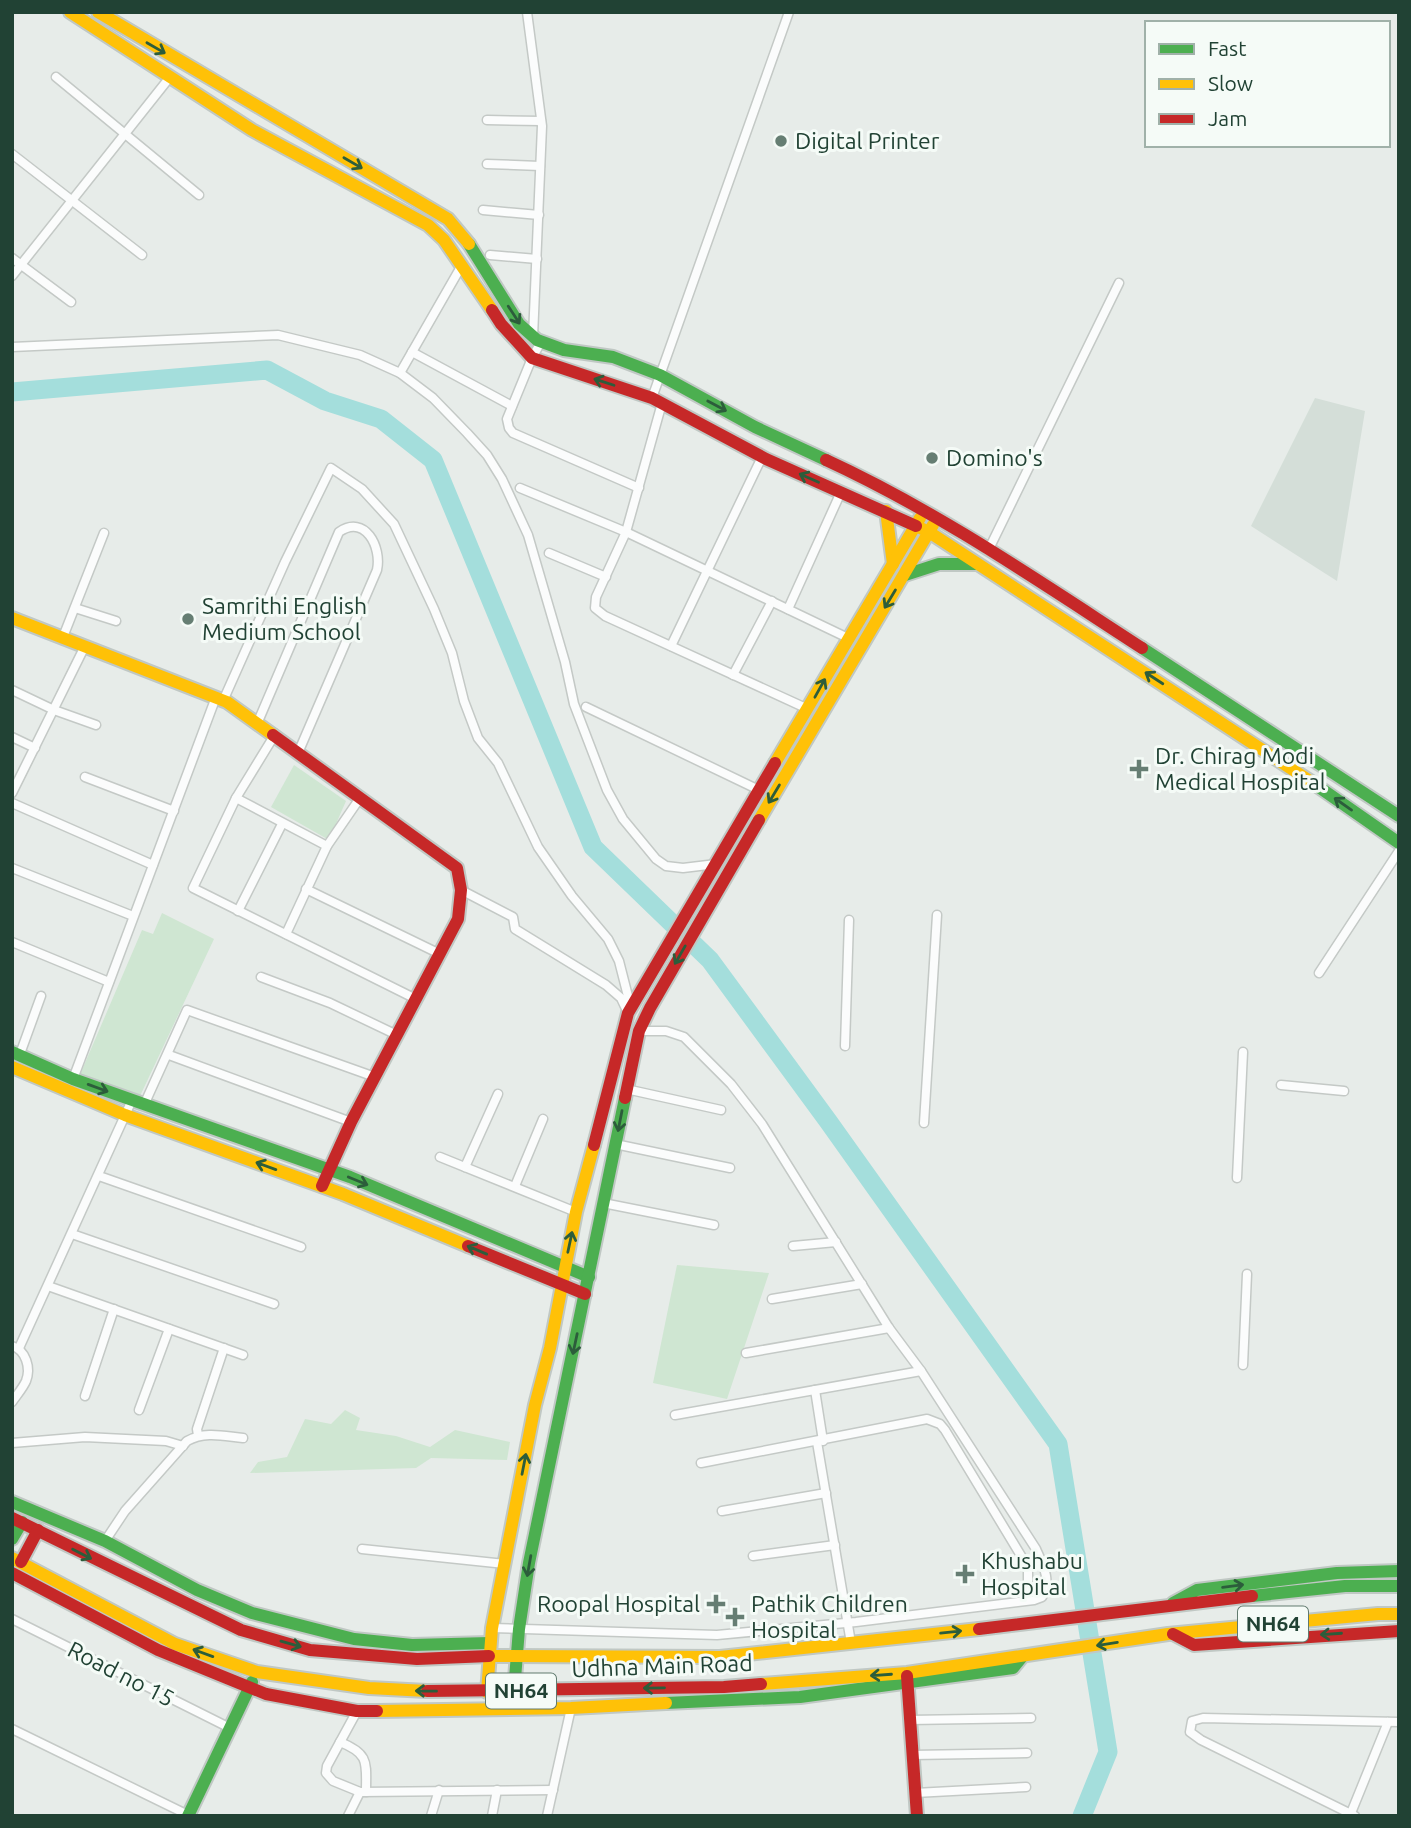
<svg xmlns="http://www.w3.org/2000/svg" width="1411" height="1828" viewBox="0 0 1411 1828" font-family="Ubuntu,sans-serif">
<rect width="100%" height="100%" fill="#e7ece9"/>
<polygon fill="#d4ded8" points="1315,398 1365,411 1337,581 1251,526"/>
<g fill="#cfe6d2">
<polygon points="294,765 346,801 329,840 271,807"/>
<polygon points="162,913 214,939 140,1096 79,1077 142,930 153,934"/>
<polygon points="677,1265 769,1273 727,1399 653,1383"/>
<polygon points="345,1410 360,1418 356,1430 396,1436 430,1447 455,1430 510,1442 507,1460 431,1458 416,1468 250,1473 258,1462 287,1457 305,1419 331,1424"/>
</g>
<g fill="none" stroke-linecap="round" stroke-linejoin="round">
<polyline stroke="#a4dedc" stroke-width="19" points="12,392 267,370 325,401 381,419 433,460 593,847 710,960 828,1121 1058,1444 1108,1752 1082,1816"/>
<defs>
<g id="street">
<polyline points="527,12 542,126 533,337"/>
<polyline points="56,77 199,195"/>
<polyline points="487,120 541,121"/>
<polyline points="12,154 142,255"/>
<polyline points="487,164 540,166"/>
<polyline points="483,210 539,215"/>
<polyline points="490,255 537,259"/>
<polyline points="12,258 71,302"/>
<polyline points="12,276 170,77"/>
<polyline points="541,342 532,358 507,419 509,428 513,433 639,488"/>
<polyline points="12,347 278,335 360,355 400,373 433,398 467,433 487,455 502,479 528,535 565,662 574,704 607,790 623,819 656,859 666,866 683,868 716,864"/>
<polyline points="412,352 512,406"/>
<polyline points="400,373 462,265"/>
<polyline points="652,398 789,12"/>
<polyline points="662,403 626,532 596,597 595,608 605,616 808,709"/>
<polyline points="520,488 626,532 848,638"/>
<polyline points="988,551 1119,283"/>
<polyline points="549,553 606,577"/>
<polyline points="75,608 116,621"/>
<polyline points="788,609 841,492"/>
<polyline points="63,637 104,533"/>
<polyline points="671,646 762,457"/>
<polyline points="733,675 772,601"/>
<polyline points="12,690 54,710 96,725"/>
<polyline points="223,701 285,562 331,468 362,489 394,524 434,609 452,653 464,701 478,738 498,763 538,847 572,896 608,939 619,961 631,1008"/>
<polyline points="586,707 759,790"/>
<path d="M 257,724 L 339,532 C 365,514 382,547 377,570 L 298,753"/>
<polyline points="274,736 236,798 193,888 416,999"/>
<polyline points="12,737 35,748"/>
<polyline points="85,777 174,811"/>
<polyline points="12,793 85,646"/>
<polyline points="236,798 327,846"/>
<polyline points="12,803 153,865"/>
<polyline points="12,868 133,916"/>
<polyline points="306,889 440,954"/>
<polyline points="461,890 513,917 515,929 606,985 621,998 628,1013"/>
<polyline points="238,911 282,824"/>
<polyline points="286,934 327,846 360,798"/>
<polyline points="12,942 109,982"/>
<polyline points="1319,973 1399,851"/>
<polyline points="261,977 330,1003 397,1035"/>
<polyline points="845,1046 849,920"/>
<polyline points="20,1054 41,996"/>
<polyline points="169,1055 351,1122"/>
<polyline points="73,1079 216,697"/>
<polyline points="1281,1085 1344,1091"/>
<polyline points="626,1089 721,1110"/>
<polyline points="144,1105 187,1010 375,1077"/>
<polyline points="924,1123 937,915"/>
<polyline points="615,1144 730,1168"/>
<polyline points="440,1157 576,1212"/>
<polyline points="465,1167 498,1094"/>
<polyline points="99,1176 301,1247"/>
<polyline points="1237,1178 1243,1052"/>
<polyline points="515,1186 543,1119"/>
<polyline points="603,1203 714,1225"/>
<polyline points="72,1234 274,1304"/>
<polyline points="793,1246 836,1242"/>
<polyline points="48,1286 243,1355"/>
<polyline points="772,1299 862,1284"/>
<path d="M 12,1346 C 26,1350 31,1368 26,1381 C 23,1388 16,1396 12,1402"/>
<polyline points="19,1348 132,1100"/>
<polyline points="746,1353 889,1328"/>
<polyline points="1243,1365 1247,1274"/>
<polyline points="815,1390 823,1441"/>
<polyline points="85,1396 114,1309"/>
<polyline points="139,1410 169,1329"/>
<polyline points="675,1415 921,1371"/>
<polyline points="198,1435 197,1429 224,1348"/>
<polyline points="817,1442 851,1643"/>
<polyline points="12,1443 85,1437 166,1441 183,1446"/>
<polyline points="701,1463 927,1419 940,1424 945,1430 1026,1564 1028,1571 1028,1600"/>
<polyline points="722,1511 826,1493"/>
<path d="M 105,1541 L 125,1511 L 187,1441 C 205,1431 223,1436 243,1438"/>
<polyline points="362,1549 505,1564"/>
<polyline points="753,1556 835,1545"/>
<polyline points="12,1619 230,1728"/>
<path d="M 492,1628 L 717,1635 L 856,1622 L 1034,1600 L 1042,1597 C 1052,1581 1043,1565 1036,1549 L 921,1371 L 889,1328 L 762,1124 L 731,1084 L 684,1037 L 666,1031 L 639,1031"/>
<polyline points="357,1711 327,1766 326,1773 333,1781 360,1792 553,1790"/>
<polyline points="909,1720 1031,1718"/>
<polyline points="12,1729 188,1815"/>
<path d="M 340,1742 C 370,1754 366,1763 366,1792"/>
<polyline points="912,1755 1027,1753"/>
<polyline points="915,1793 1026,1787"/>
<polyline points="1351,1813 1388,1722"/>
<polyline points="348,1816 360,1792"/>
<polyline points="431,1816 439,1790"/>
<polyline points="492,1816 497,1790"/>
<polyline points="547,1816 571,1708"/>
<polyline points="1355,1816 1201,1740 1190,1732 1192,1721 1203,1718 1399,1722"/>
</g>
<g id="fast">
<polyline points="469,244 519,324 537,340 564,350 613,357 660,375 755,427 826,460"/>
<polyline points="905,575 939,564 975,564"/>
<polyline points="1142,648 1399,816"/>
<polyline points="1313,783 1399,843"/>
<polyline points="12,1052 73,1079 350,1177 589,1277"/>
<polyline points="12,1502 105,1541 197,1590 252,1613 354,1639 412,1645 490,1643"/>
<polyline points="12,1539 22,1522"/>
<polyline points="1252,1596 1345,1586 1399,1586"/>
<polyline points="1173,1603 1197,1590 1337,1573 1399,1571"/>
<polyline points="514,1691 519,1629 529,1563 625,1098"/>
<polyline points="666,1703 800,1697 1013,1668 1022,1657"/>
<polyline points="188,1816 252,1682"/>
</g>
<g id="slow">
<polyline points="70,12 252,130 428,225 444,240 492,310"/>
<polyline points="98,12 448,219 469,244"/>
<polyline points="886,511 893,564"/>
<polyline points="916,526 929,532 1313,783"/>
<polyline points="12,618 227,702 273,735"/>
<polyline points="775,763 920,518"/>
<polyline points="759,820 933,525"/>
<polyline points="12,1067 125,1115 343,1194 468,1246"/>
<polyline points="12,1558 175,1644 257,1672 369,1688 427,1691"/>
<polyline points="489,1656 720,1657 979,1629"/>
<polyline points="761,1684 907,1673 1168,1634 1378,1614 1399,1614"/>
<polyline points="487,1692 492,1628 535,1405 550,1348 576,1212 594,1145"/>
<polyline points="377,1711 571,1708 666,1703"/>
</g>
<g id="jam">
<polyline points="492,310 501,324 532,358 652,398 766,459 916,526"/>
<path d="M 826,460 C 937,511 1040,582 1142,648"/>
<polyline points="273,735 457,868 461,890 458,919 351,1122 322,1186"/>
<polyline points="625,1098 639,1031 650,1008 759,820"/>
<polyline points="594,1145 628,1013 775,763"/>
<polyline points="468,1246 585,1294"/>
<polyline points="12,1518 241,1630 310,1650 417,1659 489,1656"/>
<polyline points="21,1562 38,1530"/>
<polyline points="12,1573 158,1650 266,1694 357,1711 377,1711"/>
<polyline points="979,1629 1252,1596"/>
<polyline points="1173,1634 1194,1645 1399,1631"/>
<polyline points="907,1676 917,1816"/>
<polyline points="427,1691 724,1687 761,1684"/>
</g>
</defs>
<use href="#street" stroke="#c4c9c6" stroke-width="11"/>
<use href="#fast" stroke="#c0c8c4" stroke-width="16"/>
<use href="#slow" stroke="#c0c8c4" stroke-width="16"/>
<use href="#jam" stroke="#c0c8c4" stroke-width="16"/>
<use href="#street" stroke="#fbfcfc" stroke-width="8"/>
<use href="#fast" stroke="#4caf50" stroke-width="12"/>
<use href="#slow" stroke="#ffc107" stroke-width="12"/>
<use href="#jam" stroke="#c62828" stroke-width="12"/>
</g>
<defs><path id="oneway-shaft" d="M-6 0H5M1.5-3L5.5 0L1.5 3" fill="none" stroke-width="1.6" stroke-linecap="round" stroke-linejoin="round" transform="scale(1.75)"/></defs>
<g stroke="#2c5d3b">
<use href="#oneway-shaft" transform="translate(156 48) rotate(30)"/>
<use href="#oneway-shaft" transform="translate(353 163) rotate(30)"/>
<use href="#oneway-shaft" transform="translate(514 315) rotate(57)"/>
<use href="#oneway-shaft" transform="translate(604 382) rotate(-162)"/>
<use href="#oneway-shaft" transform="translate(717 406) rotate(28)"/>
<use href="#oneway-shaft" transform="translate(809 478) rotate(-156)"/>
<use href="#oneway-shaft" transform="translate(890 599) rotate(121)"/>
<use href="#oneway-shaft" transform="translate(1154 678) rotate(-147)"/>
<use href="#oneway-shaft" transform="translate(820 688) rotate(-61)"/>
<use href="#oneway-shaft" transform="translate(774 794) rotate(121)"/>
<use href="#oneway-shaft" transform="translate(1343 804) rotate(-145)"/>
<use href="#oneway-shaft" transform="translate(680 955) rotate(120)"/>
<use href="#oneway-shaft" transform="translate(98 1088) rotate(20)"/>
<use href="#oneway-shaft" transform="translate(620 1121) rotate(101)"/>
<use href="#oneway-shaft" transform="translate(266 1166) rotate(-160)"/>
<use href="#oneway-shaft" transform="translate(358 1181) rotate(22)"/>
<use href="#oneway-shaft" transform="translate(570 1242) rotate(-78)"/>
<use href="#oneway-shaft" transform="translate(477 1250) rotate(-157)"/>
<use href="#oneway-shaft" transform="translate(575 1344) rotate(102)"/>
<use href="#oneway-shaft" transform="translate(524 1464) rotate(-79)"/>
<use href="#oneway-shaft" transform="translate(82 1554) rotate(27)"/>
<use href="#oneway-shaft" transform="translate(529 1566) rotate(100)"/>
<use href="#oneway-shaft" transform="translate(1233 1586) rotate(-7)"/>
<use href="#oneway-shaft" transform="translate(951 1632) rotate(-6)"/>
<use href="#oneway-shaft" transform="translate(1331 1634) rotate(176)"/>
<use href="#oneway-shaft" transform="translate(291 1644) rotate(16)"/>
<use href="#oneway-shaft" transform="translate(1107 1644) rotate(171)"/>
<use href="#oneway-shaft" transform="translate(203 1653) rotate(-160)"/>
<use href="#oneway-shaft" transform="translate(881 1675) rotate(176)"/>
<use href="#oneway-shaft" transform="translate(654 1688) rotate(179)"/>
<use href="#oneway-shaft" transform="translate(426 1691) rotate(-179)"/>
</g>
<g fill="#667e73" stroke="#f5fbf7" stroke-width="2.5">
<circle cx="781" cy="141" r="7"/>
<circle cx="932" cy="458" r="7"/>
<circle cx="188" cy="619" r="7"/>
<path d="M1135.5 758.5h7v7h7v7h-7v7h-7v-7h-7v-7h7z"/>
<path d="M961.5 1563.5h7v7h7v7h-7v7h-7v-7h-7v-7h7z"/>
<path d="M712.5 1593.5h7v7h7v7h-7v7h-7v-7h-7v-7h7z"/>
<path d="M731.5 1606.5h7v7h7v7h-7v7h-7v-7h-7v-7h7z"/>
</g>
<g text-anchor="middle" stroke-width="6" stroke-linejoin="round" paint-order="stroke">
<g fill="#f5fbf7" stroke="#617a6e" stroke-width="2">
<rect x="1238" y="1606.5" width="70" height="35" rx="5"/>
<rect x="486" y="1673.5" width="70" height="35" rx="5"/>
</g>
<g font-size="21" font-weight="bold" fill="#214234">
<text x="1273" y="1631">NH64</text>
<text x="521" y="1698">NH64</text>
</g>
<g font-size="23" fill="#214234" stroke="#f5fbf7" text-anchor="start">
<text x="795" y="149">Digital Printer</text>
<text x="946" y="466">Domino's</text>
<text x="202" y="614">Samrithi English<tspan x="202" dy="26">Medium School</tspan></text>
<text x="1155" y="764">Dr. Chirag Modi<tspan x="1155" dy="26">Medical Hospital</tspan></text>
<text x="981" y="1569">Khushabu<tspan x="981" dy="26">Hospital</tspan></text>
<text x="700" y="1612" text-anchor="end">Roopal Hospital</text>
<text x="751" y="1612">Pathik Children<tspan x="751" dy="26">Hospital</tspan></text>
</g>
<g font-size="23" fill="#214234" stroke="#f5fbf7">
<text transform="translate(662 1666) rotate(-2)" y="8">Udhna Main Road</text>
<text transform="translate(121 1674) rotate(27)" y="8">Road no 15</text>
</g>
</g>
<rect width="1411" height="1828" fill="none" stroke="#214234" stroke-width="28"/>
<rect x="1145" y="21" width="245" height="126" fill="#f5fbf7" stroke="#a0b1a9" stroke-width="2"/>
<rect x="1159" y="44" width="35" height="10" fill="#4caf50" stroke="#a0b1a9" stroke-width="2"/>
<text x="1208" y="56" font-size="21" fill="#214234">Fast</text>
<rect x="1159" y="79" width="35" height="10" fill="#ffc107" stroke="#a0b1a9" stroke-width="2"/>
<text x="1208" y="91" font-size="21" fill="#214234">Slow</text>
<rect x="1159" y="114" width="35" height="10" fill="#c62828" stroke="#a0b1a9" stroke-width="2"/>
<text x="1208" y="126" font-size="21" fill="#214234">Jam</text>
</svg>
